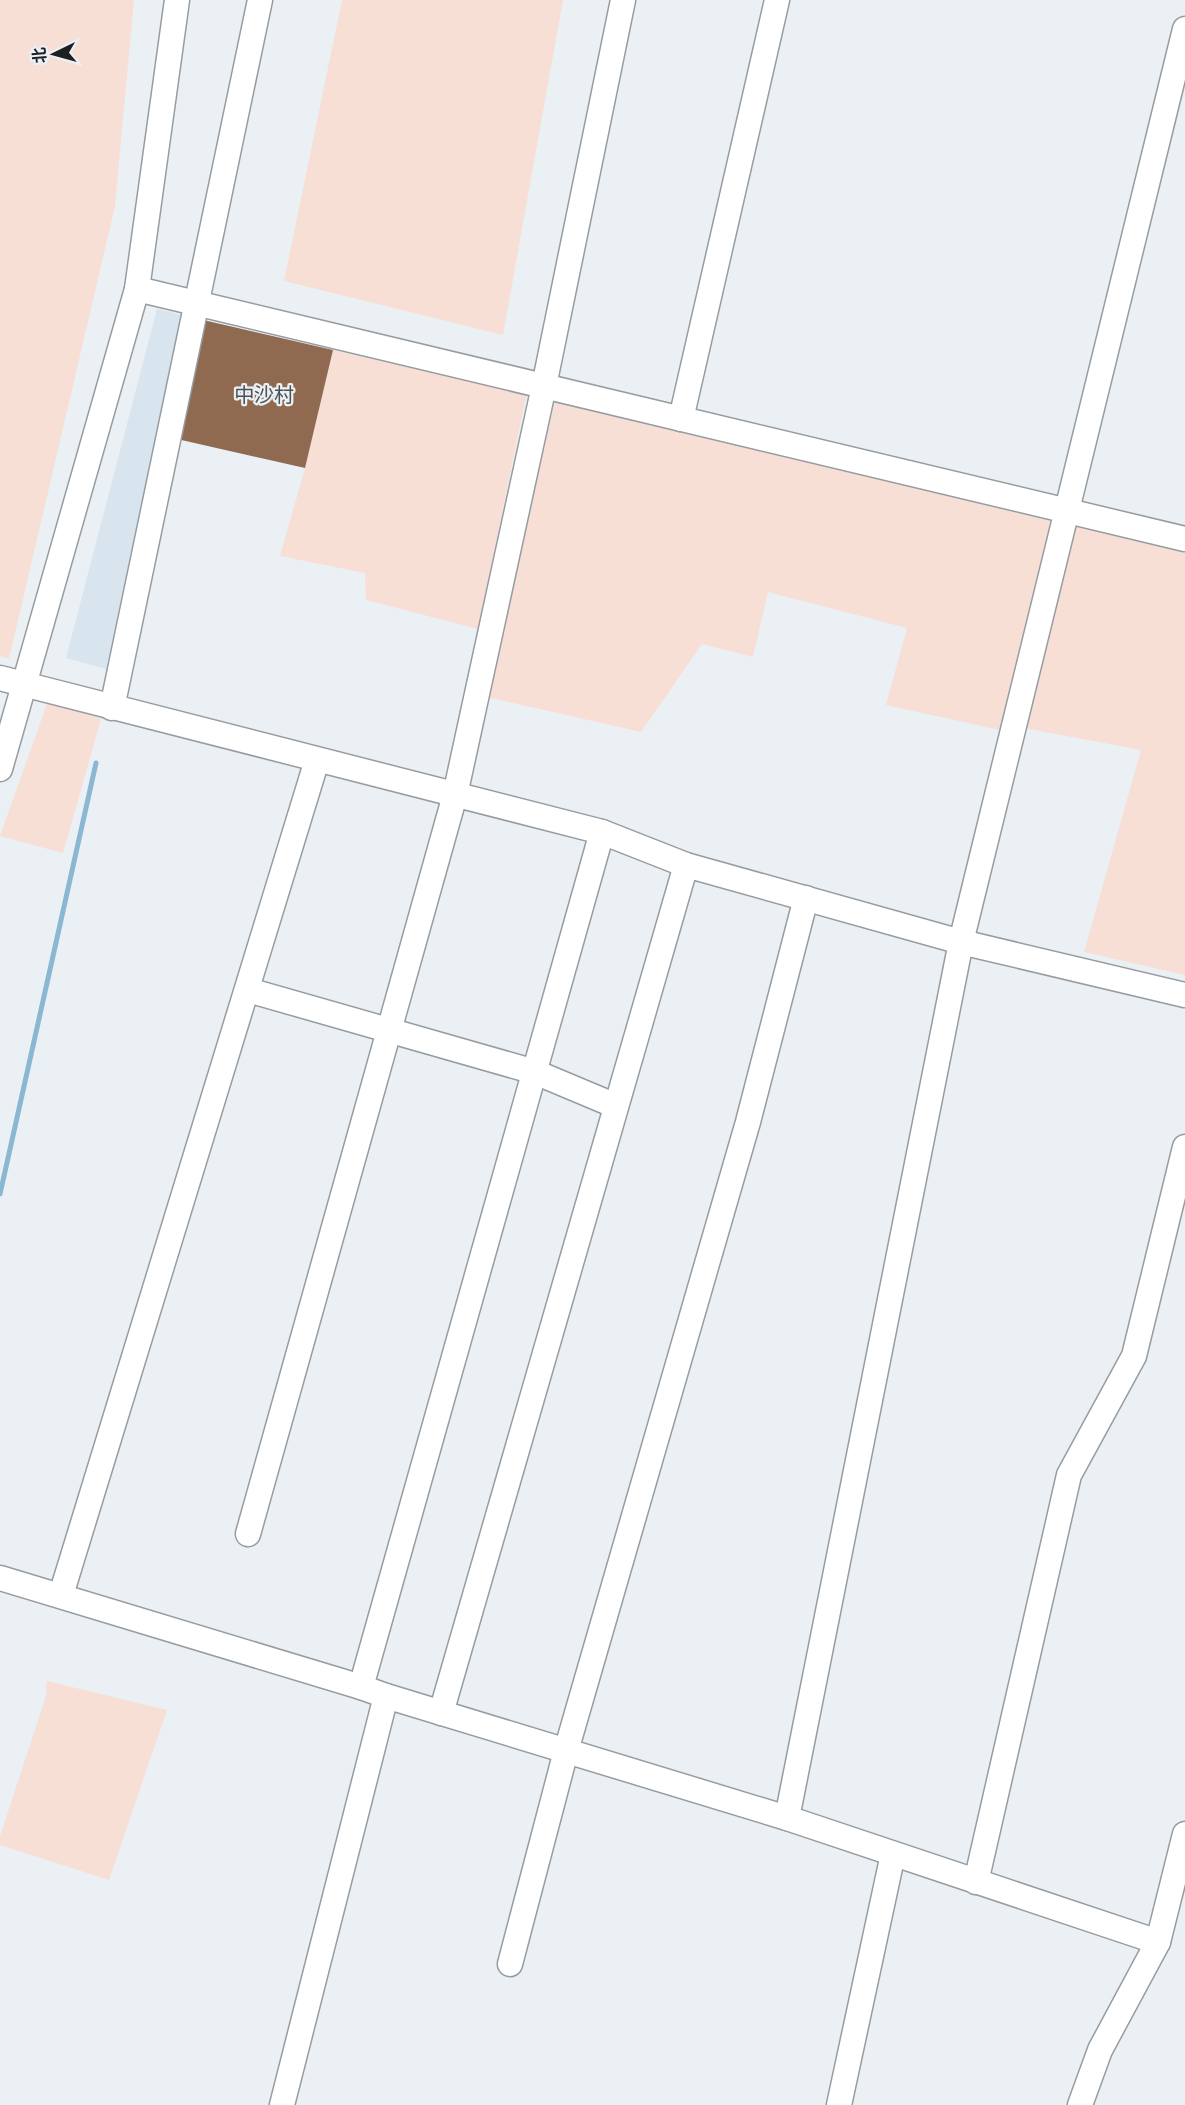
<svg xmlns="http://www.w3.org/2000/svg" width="1185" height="2105" viewBox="0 0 1185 2105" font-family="Inter,'Noto Sans SC',sans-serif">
<rect width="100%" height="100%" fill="#eaf0f4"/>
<polygon fill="#d8e4ee" points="157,309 182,315 106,669 66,658"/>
<g fill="#f7dfd6">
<polygon points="0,0 134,0 115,206 9,659 0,656"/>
<polygon points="342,0 563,0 503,335 284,281"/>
<polygon points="333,350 527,392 478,629 366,600 365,573 280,556 305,468"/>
<polygon points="555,400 798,460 946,492 1054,520 1000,730 886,705 907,628 768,592 753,657 702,644 641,732 487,697"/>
<polygon points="1077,524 1185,553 1185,975 1084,952 1141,750 1024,728"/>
<polygon points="48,701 101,719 63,853 0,836"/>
<polygon points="47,1681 167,1710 109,1880 0,1845 0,1836 46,1696"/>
</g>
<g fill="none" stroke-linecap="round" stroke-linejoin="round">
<polyline stroke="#8ab7d1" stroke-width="5" points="0,1194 96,763"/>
</g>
<polygon fill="#8f6a50" points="199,319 333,350 305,468 177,439"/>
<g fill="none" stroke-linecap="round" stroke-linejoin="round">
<defs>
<g id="minor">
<polyline points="137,289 177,0"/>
<polyline points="681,419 777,0"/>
<polyline points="0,678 602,832 686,865 961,942 1185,995"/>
<polyline points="112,708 260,0"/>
<polyline points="0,769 137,289 1185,539"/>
<polyline points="248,990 535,1072 616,1106"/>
<polyline points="248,1534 455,795 544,386 623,0"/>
<polyline points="0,1578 361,1687"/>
<polyline points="61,1595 317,760"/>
<polyline points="386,1696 361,1687 602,832"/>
<polyline points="441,1713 686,865"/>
<polyline points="787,1818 961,942 1185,29"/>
<polyline points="976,1882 1069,1475 1134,1356 1185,1147"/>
<polyline points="510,1964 566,1751 748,1122 806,898"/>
<polyline points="282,2105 386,1696 787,1818 1158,1942"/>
<polyline points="839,2105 893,1854"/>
<polyline points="1080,2105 1100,2050 1158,1942 1185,1834"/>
</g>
</defs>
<use href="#minor" stroke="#979ca0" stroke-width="27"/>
<use href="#minor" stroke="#fff" stroke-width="24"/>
</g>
<g text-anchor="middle" stroke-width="4.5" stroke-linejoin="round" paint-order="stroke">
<g font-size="20" fill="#4d5155" stroke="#eaf0f4">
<text x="264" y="402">中沙村</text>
</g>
</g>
<g transform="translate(54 54) rotate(265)" stroke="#eaf0f4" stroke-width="4.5" paint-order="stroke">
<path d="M0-4.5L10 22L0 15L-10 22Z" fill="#1d1f20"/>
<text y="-9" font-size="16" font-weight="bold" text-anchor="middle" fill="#1d1f20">北</text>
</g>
</svg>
